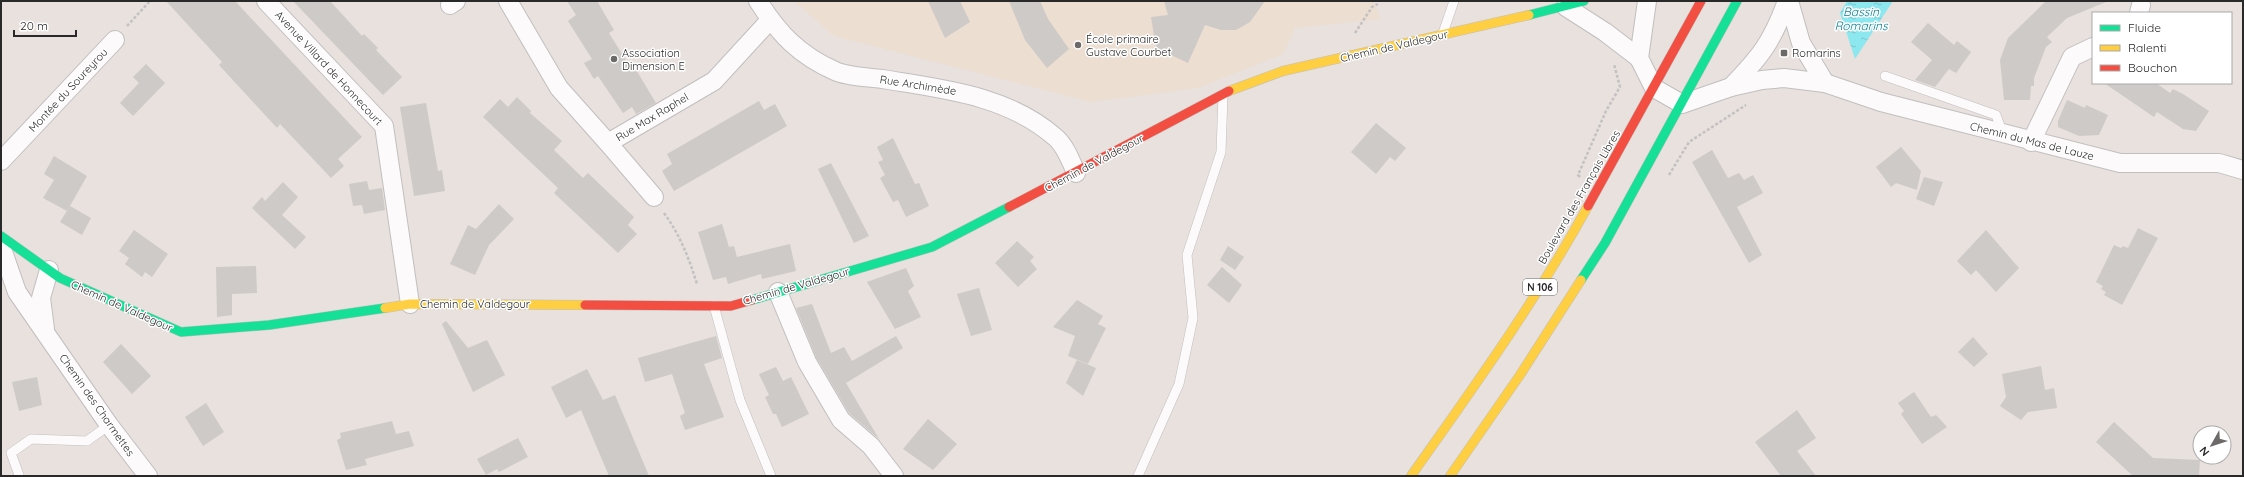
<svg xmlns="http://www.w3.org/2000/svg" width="2244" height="477" viewBox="0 0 2244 477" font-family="Quicksand,sans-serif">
<defs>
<pattern id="water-ripples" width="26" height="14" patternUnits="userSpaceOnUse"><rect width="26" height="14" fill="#8ce7ee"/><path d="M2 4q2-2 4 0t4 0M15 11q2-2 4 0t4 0" fill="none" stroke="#79c6cc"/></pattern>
</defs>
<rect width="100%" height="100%" fill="#e8e1dd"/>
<polygon fill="#ecded1" points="794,1 1373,1 1381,19 1295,28 1283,54 1198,88 1091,102 834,36"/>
<polygon fill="url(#water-ripples)" points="1847,1 1893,1 1855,59 1840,13"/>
<g fill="#cecac7">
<polygon points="166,1 235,1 362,137 338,159 344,166 331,178 280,124 277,128 219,65 222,62"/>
<polygon points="293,1 330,1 362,36 364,34 378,48 376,50 402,77 383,95"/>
<polygon points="567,1 597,1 614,30 609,33 632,70 635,68 656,103 636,114 632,107 623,113 598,76 594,79 584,63 592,59 568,21 576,15"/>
<polygon points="928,1 960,1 970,22 945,38"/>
<polygon points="1009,1 1040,1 1048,19 1069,49 1047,68 1025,40"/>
<polygon points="1164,1 1265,1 1250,22 1236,30 1221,30 1205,25 1188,63 1156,48 1151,17 1168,15"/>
<polygon points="2046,1 2106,2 2067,18 2047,37 2052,42 2046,47 2034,78 2034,86 2031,86 2030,100 2004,100 2000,60 2008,38"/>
<polygon points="1928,23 1954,45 1957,41 1971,52 1956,73 1949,69 1935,87 1915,80 1932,60 1911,42"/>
<polygon points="146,64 165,83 133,116 120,103 139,83 133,77"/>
<polygon points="2104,83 2156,83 2170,93 2173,89 2183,94 2209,111 2196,131 2183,129 2157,112 2154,117"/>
<polygon points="517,97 531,111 530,113 562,141 554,150 583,178 588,173 634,217 628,225 637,234 618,253 554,193 558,188 483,117 500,99 508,107"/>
<polygon points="2067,100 2085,108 2086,105 2108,115 2099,135 2079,136 2058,127 2058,121"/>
<polygon points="759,101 764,110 775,104 787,126 674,191 662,171 672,164 667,154"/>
<polygon points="426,103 438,171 442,170 445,191 414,196 400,107"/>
<polygon points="1376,123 1406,148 1395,161 1390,157 1376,174 1351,152"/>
<polygon points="893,138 915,184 919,183 929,206 906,217 898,200 893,202 880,178 885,175 878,162 883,160 877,147"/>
<polygon points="1901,147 1921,171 1917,190 1896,183 1891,187 1876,167"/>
<polygon points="1712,150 1728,178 1739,173 1744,180 1753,175 1763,193 1737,207 1762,255 1749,263 1692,162"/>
<polygon points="54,156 87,176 67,211 43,198 54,180 44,174"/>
<polygon points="831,163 869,236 854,243 818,169"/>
<polygon points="1924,177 1943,182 1934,206 1916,199"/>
<polygon points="367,181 369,190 382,188 385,210 364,214 362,205 353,206 349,184"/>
<polygon points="283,182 298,197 282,215 306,237 295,249 252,208 262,197 265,201"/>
<polygon points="499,204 514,219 489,245 475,275 450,264 468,225 476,229"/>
<polygon points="70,206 91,218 82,235 60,222"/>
<polygon points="722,224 729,247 734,246 737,257 790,244 796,271 762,279 761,274 728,284 726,277 713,280 698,232"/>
<polygon points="2138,228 2158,238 2122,305 2104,295 2106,292 2101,289 2103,286 2096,282 2114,245 2121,248 2123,246 2128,248"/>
<polygon points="134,230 168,254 152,277 145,272 142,277 125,264 129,258 119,251"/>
<polygon points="1986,230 2019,268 1996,292 1976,270 1971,275 1957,261"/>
<polygon points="1017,241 1034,257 1030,261 1037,269 1018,287 995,263"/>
<polygon points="1228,246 1244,257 1235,270 1220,260"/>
<polygon points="256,266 257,293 232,294 232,315 217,317 216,267"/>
<polygon points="1222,267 1242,285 1229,303 1207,285"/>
<polygon points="906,268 914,286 908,291 921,317 895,329 867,282"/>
<polygon points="979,288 992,330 971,336 957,294"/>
<polygon points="1077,300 1103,316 1098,324 1106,328 1088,364 1068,356 1075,336 1053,327"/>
<polygon points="812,304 831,353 844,347 852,361 896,336 903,348 846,383 879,439 849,413 816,357 796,308"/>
<polygon points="446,321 468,348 487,340 505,375 473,392 442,324"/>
<polygon points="716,336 722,358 704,364 724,417 685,430 680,416 685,413 672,374 645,382 638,358"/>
<polygon points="1973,337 1988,354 1974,367 1958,352"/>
<polygon points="121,344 151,376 132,394 103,362"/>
<polygon points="1077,360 1096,368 1083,396 1066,383"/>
<polygon points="2041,366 2045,390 2054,388 2057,408 2028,412 2021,420 2000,406 2006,397 2002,374"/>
<polygon points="776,367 783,381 791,377 809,414 782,427 776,414 773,414 765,397 769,395 759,374"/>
<polygon points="587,369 603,400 615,395 649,476 609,476 581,410 566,418 551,387"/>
<polygon points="37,377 42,405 19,411 12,382"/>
<polygon points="1914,392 1931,417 1936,415 1947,427 1922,444 1901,414 1904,411 1898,403"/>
<polygon points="206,403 224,432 203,446 185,417"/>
<polygon points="1797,410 1816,438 1797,451 1816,476 1781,476 1755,442"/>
<polygon points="928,419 957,444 933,470 903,449"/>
<polygon points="392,421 396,434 409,431 414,446 365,459 367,465 346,470 337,440 341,438 340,433"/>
<polygon points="2114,422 2153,458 2200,460 2199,476 2133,476 2096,442"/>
<polygon points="518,438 528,457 499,472 497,469 486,475 477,459"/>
</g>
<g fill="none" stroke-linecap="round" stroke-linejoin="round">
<defs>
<g id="lane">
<polyline points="1443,33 1454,1"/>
<polyline points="1885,76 1996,115 2003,134"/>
<polyline points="714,306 740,400 771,476"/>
<polyline points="19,475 11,453 31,439 87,441 109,425"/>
<polyline points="1138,476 1179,384 1193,318 1187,255 1221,152 1223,95"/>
</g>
<g id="street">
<polyline points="266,1 384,126 410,304"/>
<polyline points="508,1 559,88 608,143 714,81 770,20"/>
<path d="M 758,1 C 779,34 799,55 835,71 C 848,77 868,77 882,79 C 942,89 1007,95 1055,137 C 1065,145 1071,161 1076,173"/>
<polyline points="1647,1 1639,58 1654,88 1682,104 1731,87 1762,80 1784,78 1825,83 1881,102 2120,163 2219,163 2243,170"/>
<polyline points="1789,1 1801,43 1825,83"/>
<polyline points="450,5 456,1"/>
<polyline points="1566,7 1605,32 1639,58"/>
<polyline points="2139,13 2141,5"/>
<path d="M 1731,87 C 1761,56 1772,42 1787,1"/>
<polyline points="2031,142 2072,57 2093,47"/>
<polyline points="608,143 654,197"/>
<polyline points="1,161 115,40"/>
<polyline points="1,246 17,292 109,425 148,476"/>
<polyline points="778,292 807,362 841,420 871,446 894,476"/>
<polyline points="45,329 41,298 49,270"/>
</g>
<g id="fast">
<polyline points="1529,15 1584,1"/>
<polyline points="1,236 60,278 181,332 269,325 385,308"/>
<polyline points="1581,280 1605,243 1737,1"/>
<polyline points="752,300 932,247 1009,207"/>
</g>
<g id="slow">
<polyline points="1229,91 1283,71 1529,15"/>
<polyline points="385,308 410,304 585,305"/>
<path d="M 1411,476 C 1473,388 1536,301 1588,206"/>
<polyline points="1450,476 1520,375 1581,280"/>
</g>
<g id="jam">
<polyline points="1588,206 1701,1"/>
<polyline points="1009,207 1229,91"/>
<polyline points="585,305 731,306 752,300"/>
</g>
</defs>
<use href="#lane" stroke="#c1bfbf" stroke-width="10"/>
<use href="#street" stroke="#c1bfbf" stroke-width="20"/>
<use href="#fast" stroke="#c1bfbf" stroke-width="10"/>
<use href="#slow" stroke="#c1bfbf" stroke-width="10"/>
<use href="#jam" stroke="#c1bfbf" stroke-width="10"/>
<g stroke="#c3c2c2" stroke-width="2.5" stroke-dasharray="3 2" stroke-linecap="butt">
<polyline points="127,26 150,1"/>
<polyline points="1355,33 1372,7 1378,4"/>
<polyline points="1669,175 1689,142 1746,105"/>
<polyline points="1580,177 1578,175 1606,111 1620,87 1614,64"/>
<path d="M 664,213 C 680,235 689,258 697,284"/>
</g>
<use href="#lane" stroke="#fcfafa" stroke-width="9"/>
<use href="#street" stroke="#fcfafa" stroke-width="18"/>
<use href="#fast" stroke="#16e098" stroke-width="9"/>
<use href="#slow" stroke="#ffcf43" stroke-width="9"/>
<use href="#jam" stroke="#f24e42" stroke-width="9"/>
</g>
<g fill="#6c6968" stroke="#fff" stroke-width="1.5">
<circle cx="1078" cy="45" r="4"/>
<rect x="1780" y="49" width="8" height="8" rx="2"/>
<circle cx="614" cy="59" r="4"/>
</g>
<g text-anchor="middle" stroke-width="3" stroke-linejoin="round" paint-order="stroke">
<rect fill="#fff" stroke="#696969" stroke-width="1" x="1523" y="279" width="34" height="16" rx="3"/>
<g font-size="10" font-weight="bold" fill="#292929">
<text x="1540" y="291">N 106</text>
</g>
<g font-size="11" fill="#292929" stroke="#fff" text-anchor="start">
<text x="1086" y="43">École primaire<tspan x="1086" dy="13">Gustave Courbet</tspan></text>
<text x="622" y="57">Association<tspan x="622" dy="13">Dimension E</tspan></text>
<text x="1792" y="57">Romarins</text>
</g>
<g font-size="11" fill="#292929" stroke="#fff">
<text transform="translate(1394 46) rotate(-13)" y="4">Chemin de Valdegour</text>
<text transform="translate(329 68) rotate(47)" y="4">Avenue Villard de Honnecourt</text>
<text transform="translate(918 85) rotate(9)" y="4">Rue Archimède</text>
<text transform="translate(68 90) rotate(-47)" y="4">Montée du Soureyrou</text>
<text transform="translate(652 117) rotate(-31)" y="4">Rue Max Raphel</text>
<text transform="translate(2032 141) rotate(14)" y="4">Chemin du Mas de Lauze</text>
<text transform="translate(1094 163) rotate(-28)" y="4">Chemin de Valdegour</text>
<text transform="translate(1579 197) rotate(-60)" y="4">Boulevard des Français Libres</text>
<text transform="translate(796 286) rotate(-16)" y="4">Chemin de Valdegour</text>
<text x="475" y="308">Chemin de Valdegour</text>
<text transform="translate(122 306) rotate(24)" y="4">Chemin de Valdegour</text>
<text transform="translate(97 405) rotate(55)" y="4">Chemin des Charmettes</text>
</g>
<g font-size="12" font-style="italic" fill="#068299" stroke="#fff">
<text x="1861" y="16">Bassin<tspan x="1861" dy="14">Romarins</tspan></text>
</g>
</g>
<rect width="2244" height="477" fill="none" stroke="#292929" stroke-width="4"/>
<rect x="2092" y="12" width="140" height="72" fill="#ffffff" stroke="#a9a9a9"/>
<rect x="2100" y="25" width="20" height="6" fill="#16e098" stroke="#a9a9a9"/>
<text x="2128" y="32" font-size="12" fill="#292929">Fluide</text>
<rect x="2100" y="45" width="20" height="6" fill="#ffcf43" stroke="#a9a9a9"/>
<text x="2128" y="52" font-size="12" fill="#292929">Ralenti</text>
<rect x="2100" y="65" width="20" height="6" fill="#f24e42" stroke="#a9a9a9"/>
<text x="2128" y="72" font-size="12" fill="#292929">Bouchon</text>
<g transform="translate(2212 445) rotate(231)"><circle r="19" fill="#ffffff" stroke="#a9a9a9"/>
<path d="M0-3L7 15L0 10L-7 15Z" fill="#6c6968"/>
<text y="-6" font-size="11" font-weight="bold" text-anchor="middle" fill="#292929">N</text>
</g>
<path d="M14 30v6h62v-6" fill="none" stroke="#292929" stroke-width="2"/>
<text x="20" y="30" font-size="12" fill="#292929" stroke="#ffffff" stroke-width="3" paint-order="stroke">20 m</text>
</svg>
